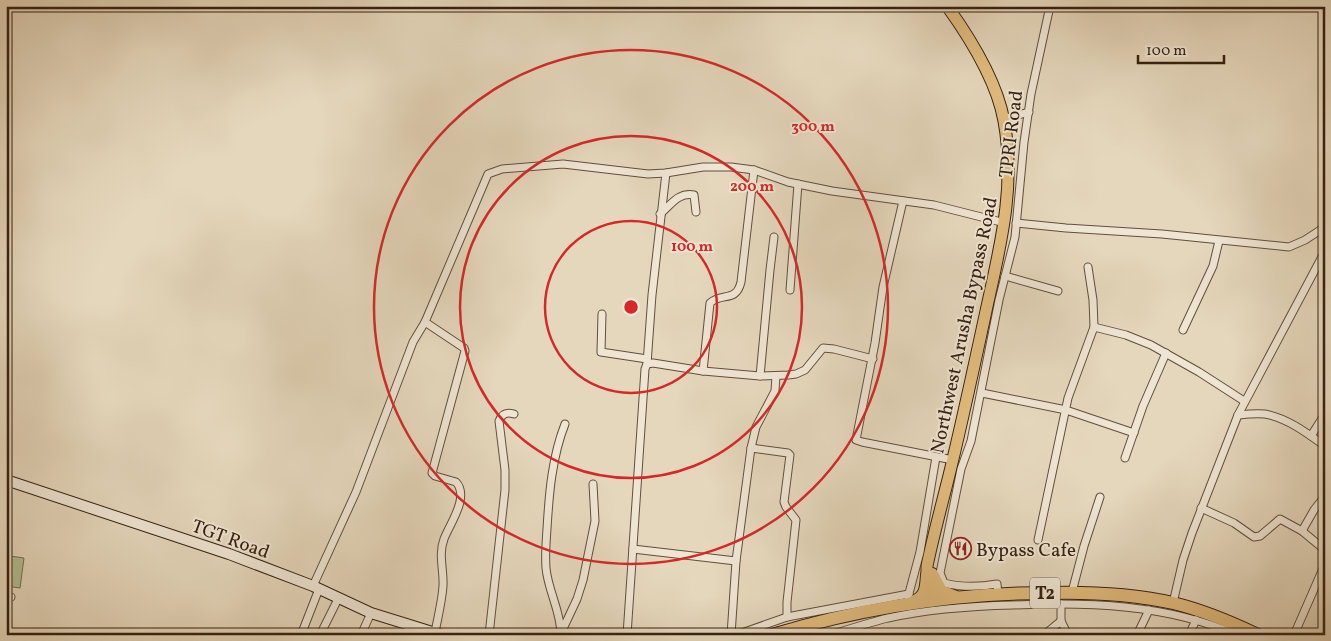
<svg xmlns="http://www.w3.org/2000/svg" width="1331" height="641" viewBox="0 0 1331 641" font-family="Vollkorn,serif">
<rect width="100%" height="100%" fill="#e5d7bc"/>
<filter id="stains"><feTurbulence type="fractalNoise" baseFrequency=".004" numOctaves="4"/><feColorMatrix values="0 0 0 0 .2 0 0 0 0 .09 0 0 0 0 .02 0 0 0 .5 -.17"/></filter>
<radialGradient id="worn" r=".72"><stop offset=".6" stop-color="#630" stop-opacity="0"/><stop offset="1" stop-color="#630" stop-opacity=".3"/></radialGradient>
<polygon fill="#b1bf93" stroke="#747052" points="10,556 24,558 20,588 6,586"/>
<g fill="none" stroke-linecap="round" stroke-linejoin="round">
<defs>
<g id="street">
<polyline points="1004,119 1029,112"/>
<polyline points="903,201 883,287 875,343 856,440 862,442 953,460"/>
<path d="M 660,214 C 671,205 678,192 694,195 L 696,212"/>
<polyline points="1016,223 1066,228 1162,234 1289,247 1305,240 1325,227"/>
<polyline points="1005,276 1058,291"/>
<polyline points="790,290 798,184"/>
<polyline points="602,314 601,352 647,359"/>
<path d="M 425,322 L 464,348 L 465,351 L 432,473 L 435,476 L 456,482 C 470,497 449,525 444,539 C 438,555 444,570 443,586 C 442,601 438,617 435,632"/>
<polyline points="1094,327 1126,335 1151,345 1199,372 1244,401"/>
<polyline points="1183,330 1213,266 1219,241"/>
<polyline points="647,364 652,295 666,173"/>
<path d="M 703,371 L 710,303 C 722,292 736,303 741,282 L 754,170"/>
<polyline points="760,376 770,270 774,237"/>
<polyline points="982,393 1066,410 1134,433"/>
<path d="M 1238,415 C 1247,414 1256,413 1265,414 C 1287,418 1307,433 1325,446"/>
<polyline points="1311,436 1325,414"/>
<polyline points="751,448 788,453 790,455 784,502 786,507 796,520 787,602 787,617"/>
<polyline points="1125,458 1143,406 1166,353"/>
<polyline points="1201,508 1234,523 1254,537 1260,536 1280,519 1302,531 1325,550"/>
<polyline points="1302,531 1314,510 1325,496"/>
<polyline points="1038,540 1068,398 1094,327 1093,300 1088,267"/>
<polyline points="633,549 736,561"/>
<polyline points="313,586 356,492 413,342 425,322 488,174 502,169 563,164 648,174 666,173 703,167 731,167 754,170 788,182 832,191 934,205 1005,223"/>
<polyline points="1072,592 1084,546 1100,497"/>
<path d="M 998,595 L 997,584 C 980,587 960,587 944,583 L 940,573 L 961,469 L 971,441 L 999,300 L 1015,237 L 1024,142 L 1031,94 L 1050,6"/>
<polyline points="6,596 11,597"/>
<polyline points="908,597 920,552 936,457"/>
<polyline points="1173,603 1183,560 1192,533 1238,415 1325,251"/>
<polyline points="1061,604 1061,621 1068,635"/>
<polyline points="561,633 577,599 583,580 595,521 593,484"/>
<polyline points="301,635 319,589"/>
<polyline points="320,635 338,599"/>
<polyline points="361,635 371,613"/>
<path d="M 489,635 L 505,490 L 505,470 L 499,421 C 502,413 507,412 514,414"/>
<path d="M 561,635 C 561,611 548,591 546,568 C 545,555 546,542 547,529 C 549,494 552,457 565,424"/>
<polyline points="627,635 645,369 647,364 653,363 703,371 760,376 788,375 796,374 805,370 823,348 834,349 873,359"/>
<polyline points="731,635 736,561 751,448 756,427 775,391 776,376"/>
<polyline points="736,635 787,617 909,594"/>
<path d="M 830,635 C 849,629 868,623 888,618 C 929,609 971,606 1013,605 C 1088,602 1167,604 1237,635"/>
<polyline points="1044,635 1061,621"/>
<polyline points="1137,635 1149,610"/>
<polyline points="1189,635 1196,620"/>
<polyline points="1294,635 1325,564"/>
</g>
<polyline id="secondary" points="6,480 229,554 313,586 371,613 442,635"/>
<path id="primary" d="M 932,601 L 927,575 L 927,566 C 934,532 944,497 952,463 C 964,413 975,362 986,311 C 1000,247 1016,187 1004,121 C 997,82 970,38 947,6"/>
<g id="highway">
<polyline points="932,574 941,591 956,597"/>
<path d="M 913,602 C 926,597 926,588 927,575"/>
<path d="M 772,635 C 862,608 955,593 1049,593 C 1090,592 1132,594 1173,603 C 1202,610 1231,622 1258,635"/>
</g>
</defs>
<use href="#street" stroke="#624e3c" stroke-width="9"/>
<use href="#secondary" stroke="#362111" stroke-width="12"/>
<use href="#primary" stroke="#362111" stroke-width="13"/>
<use href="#highway" stroke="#362111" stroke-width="14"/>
<use href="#street" stroke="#eee5d3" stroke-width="7"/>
<use href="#secondary" stroke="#eee5d3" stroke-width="10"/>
<use href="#primary" stroke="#e2bc7e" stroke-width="11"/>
<use href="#highway" stroke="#e2bc7e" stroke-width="12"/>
</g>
<g fill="none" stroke="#d62828" stroke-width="2.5">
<circle cx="631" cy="307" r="86"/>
<circle cx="631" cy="307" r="171"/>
<circle cx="631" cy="307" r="257"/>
</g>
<defs>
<symbol id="restaurant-ring" viewBox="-11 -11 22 22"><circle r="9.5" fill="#eee5d3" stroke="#8f2418" stroke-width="1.5"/><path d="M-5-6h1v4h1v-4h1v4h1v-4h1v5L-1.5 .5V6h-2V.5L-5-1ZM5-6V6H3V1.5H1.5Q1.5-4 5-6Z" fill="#8f2418"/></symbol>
</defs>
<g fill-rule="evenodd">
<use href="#restaurant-ring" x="948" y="536" width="25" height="25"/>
</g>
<g text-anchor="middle" stroke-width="4" stroke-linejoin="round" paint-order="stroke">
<rect fill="#eee5d3" stroke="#6d5c4b" stroke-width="1" x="1030" y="577.5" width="30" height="31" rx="4"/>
<g font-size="18" font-weight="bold" fill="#362111">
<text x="1045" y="599">T2</text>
</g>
<g font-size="19" fill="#362111" stroke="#eee5d3">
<text transform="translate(1010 134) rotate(-83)" y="7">TPRI Road</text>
<text transform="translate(963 325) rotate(-78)" y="7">Northwest Arusha Bypass Road</text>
<text transform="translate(231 538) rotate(20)" y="7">TGT Road</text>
</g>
<g font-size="19" fill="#362111" stroke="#eee5d3" text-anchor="start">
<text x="976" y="556">Bypass Cafe</text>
</g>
</g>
<circle cx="631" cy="307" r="8" fill="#d62828" stroke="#eee5d3" stroke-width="2.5"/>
<g font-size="15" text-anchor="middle" font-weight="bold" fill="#d62828" stroke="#eee5d3" stroke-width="4" stroke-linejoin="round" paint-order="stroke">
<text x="813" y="131">300 m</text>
<text x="752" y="191">200 m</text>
<text x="692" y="251">100 m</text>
</g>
<rect width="1331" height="641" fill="none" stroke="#e5d7bc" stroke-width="25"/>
<rect x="8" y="8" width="1316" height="626" fill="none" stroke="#362111" stroke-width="2.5"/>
<rect x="12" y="12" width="1306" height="616" fill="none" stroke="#362111"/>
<path d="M1138 55v8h86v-8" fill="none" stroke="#362111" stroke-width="2.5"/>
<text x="1146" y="55" font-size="15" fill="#362111" stroke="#eee5d3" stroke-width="4" paint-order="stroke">100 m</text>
<rect width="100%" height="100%" filter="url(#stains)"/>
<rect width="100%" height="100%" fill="url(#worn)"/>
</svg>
